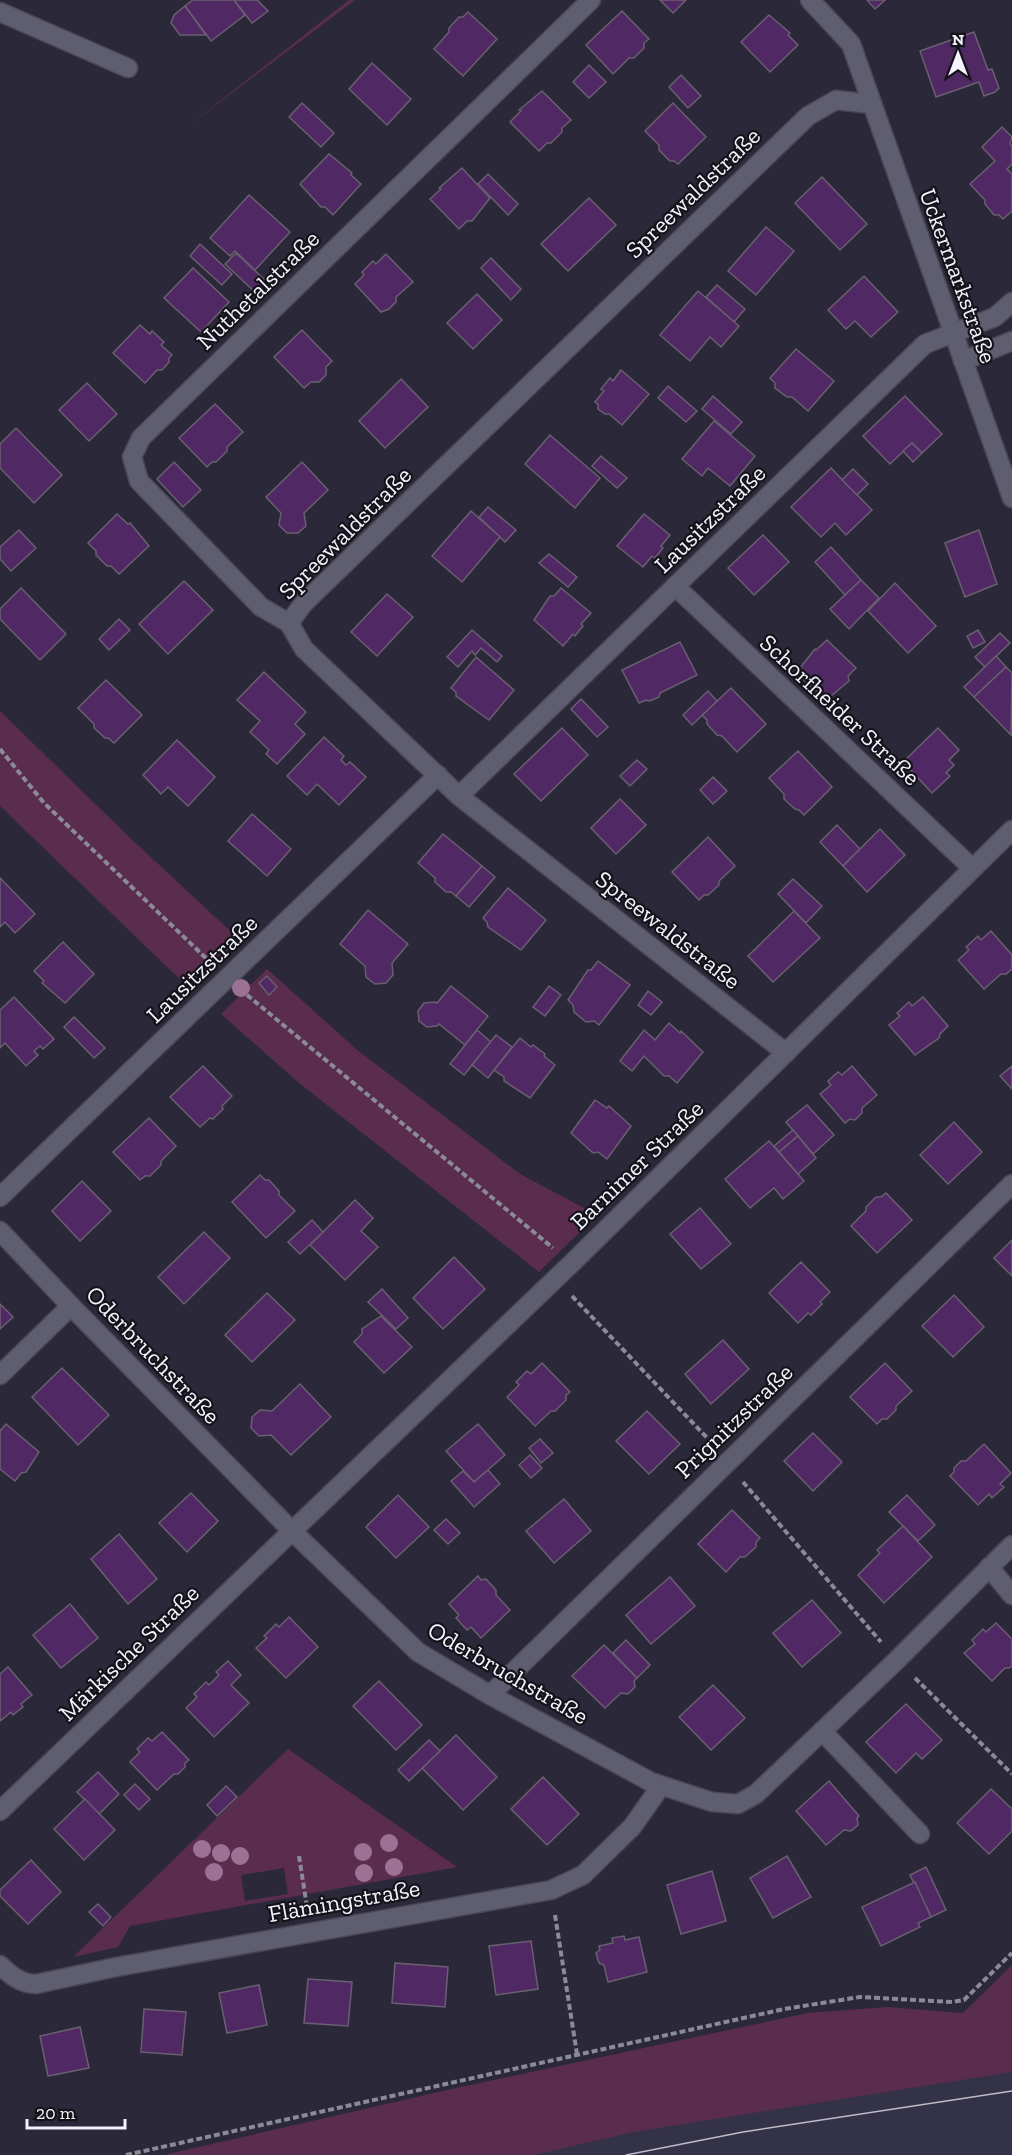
<svg xmlns="http://www.w3.org/2000/svg" width="1012" height="2155" viewBox="0 0 1012 2155" font-family="'Zilla Slab',serif">
<rect width="100%" height="100%" fill="#2b2939"/>
<polygon fill="#343248" points="1012,2050 1012,2155 466,2155"/>
<g fill="#5a2d4f" fill-rule="evenodd">
<polygon points="349,0 355,0 183,130"/>
<polygon points="0,711 127,835 241,941 190,989 0,806"/>
<polygon points="267,969 356,1049 520,1174 597,1215 539,1272 299,1083 221,1014"/>
<path d="M 288,1749 L 457,1867 L 130,1926 L 118,1947 L 73,1957 ZM 284,1868 L 288,1894 L 245,1901 L 241,1875 Z"/>
<polygon points="1012,1965 1012,2072 633,2132 534,2155 164,2155 456,2088 808,2013 887,2007 963,2013"/>
</g>
<g fill="#502964" stroke="#6a5f70" stroke-width="1.5">
<polygon points="193,0 234,0 245,15 211,41 185,6"/>
<polygon points="234,0 257,0 268,11 252,23"/>
<polygon points="660,0 686,0 673,13"/>
<polygon points="867,0 885,0 875,9"/>
<polygon points="185,6 206,35 180,35 171,23 174,15"/>
<polygon points="622,11 649,39 644,43 644,48 634,58 629,58 613,74 586,45"/>
<polygon points="468,12 497,39 463,76 434,49 449,32 449,28 459,17 463,17"/>
<polygon points="769,15 790,33 788,35 798,45 770,72 741,42"/>
<polygon points="974,32 988,70 992,69 999,88 995,92 984,96 979,82 936,97 920,51"/>
<polygon points="372,63 411,99 387,125 349,89"/>
<polygon points="589,65 606,82 589,98 573,82"/>
<polygon points="681,75 701,96 688,108 669,87"/>
<polygon points="542,91 571,120 562,128 562,132 551,143 547,143 539,151 510,122 521,111 519,110"/>
<polygon points="302,103 334,133 321,147 289,117"/>
<polygon points="673,103 706,137 678,164 674,161 670,161 659,150 659,145 645,131"/>
<polygon points="1002,127 1012,137 1010,144 1012,146 1012,164 1007,169 1012,174 1012,211 1003,219 999,215 994,215 985,204 985,200 970,184 995,161 982,147"/>
<polygon points="329,154 352,173 351,175 361,184 333,215 325,207 321,207 300,184"/>
<polygon points="462,168 490,198 472,221 467,221 459,229 430,199 441,189 439,188"/>
<polygon points="488,174 518,204 508,215 478,184"/>
<polygon points="822,177 867,224 840,250 795,203"/>
<polygon points="249,195 290,232 255,270 235,251 230,256 210,238"/>
<polygon points="589,198 616,225 568,271 541,244"/>
<polygon points="766,227 794,251 756,295 728,271"/>
<polygon points="200,244 232,274 222,285 190,256"/>
<polygon points="236,253 267,282 256,293 225,264"/>
<polygon points="386,254 413,282 396,297 396,302 389,309 381,312 355,284 364,275 362,272 373,261 376,264"/>
<polygon points="491,258 521,289 511,300 481,268"/>
<polygon points="193,268 229,302 201,332 164,298"/>
<polygon points="864,276 898,312 871,337 855,321 846,329 828,310"/>
<polygon points="717,285 745,309 734,322 706,297"/>
<polygon points="698,291 739,326 721,347 710,337 690,361 660,335"/>
<polygon points="477,294 502,320 473,349 447,323"/>
<polygon points="140,325 150,334 152,331 164,342 161,345 172,355 169,358 169,362 162,370 157,370 145,383 113,353"/>
<polygon points="302,330 332,361 326,367 326,375 319,382 311,382 304,388 274,357"/>
<polygon points="796,349 834,381 808,411 792,397 787,397 775,388 775,383 770,378"/>
<polygon points="621,370 649,394 622,425 609,414 605,414 598,409 598,404 595,402 604,391 601,389 610,378 613,381"/>
<polygon points="401,379 428,407 385,448 359,421"/>
<polygon points="87,383 117,414 89,441 59,410"/>
<polygon points="668,386 697,411 686,422 658,398"/>
<polygon points="713,396 742,422 731,434 702,409"/>
<polygon points="905,396 942,434 922,453 912,443 890,464 863,436"/>
<polygon points="215,404 243,432 227,447 227,451 216,462 212,462 207,467 179,438"/>
<polygon points="714,421 755,456 730,486 708,468 702,476 682,459"/>
<polygon points="16,428 62,475 34,503 0,468 0,444"/>
<polygon points="550,435 600,478 575,508 525,464"/>
<polygon points="912,443 922,453 913,462 903,451"/>
<polygon points="601,456 627,478 617,488 592,466"/>
<polygon points="174,462 201,490 183,507 157,479"/>
<polygon points="302,462 328,490 304,513 306,526 298,533 287,533 279,525 281,513 266,497"/>
<polygon points="831,468 872,510 846,535 835,523 821,537 791,507"/>
<polygon points="853,469 868,484 857,495 842,480"/>
<polygon points="488,507 516,530 505,542 479,517"/>
<polygon points="471,511 500,537 462,582 432,556"/>
<polygon points="117,514 128,524 130,523 149,546 119,574 111,566 107,566 96,555 96,551 88,543"/>
<polygon points="644,514 670,535 661,546 663,548 655,558 652,556 643,567 617,546"/>
<polygon points="19,530 36,548 11,571 0,559 0,547"/>
<polygon points="979,530 997,584 965,597 945,543"/>
<polygon points="763,535 789,562 754,595 728,568"/>
<polygon points="831,547 861,580 845,595 815,562"/>
<polygon points="549,554 577,577 568,587 539,563"/>
<polygon points="861,580 879,598 849,629 830,609"/>
<polygon points="184,581 213,610 168,654 139,624"/>
<polygon points="895,583 936,626 908,653 868,611"/>
<polygon points="21,588 66,634 40,660 0,619 0,609"/>
<polygon points="561,588 591,613 581,624 583,626 575,636 573,634 563,646 534,620 550,596 554,596"/>
<polygon points="387,594 413,617 377,656 351,632"/>
<polygon points="119,619 130,630 109,650 99,639"/>
<polygon points="472,630 502,656 497,662 481,648 475,655 472,651 458,667 447,657"/>
<polygon points="978,630 985,642 973,648 967,636"/>
<polygon points="1000,633 1010,643 985,667 975,657"/>
<polygon points="827,640 856,668 848,676 849,681 826,700 796,673 815,649 816,650"/>
<polygon points="680,642 697,675 660,693 659,697 650,701 646,700 639,703 622,670"/>
<polygon points="996,656 1006,667 974,697 964,687"/>
<polygon points="476,657 514,690 489,720 456,696 456,692 451,688"/>
<polygon points="1006,667 1012,673 1011,735 974,697"/>
<polygon points="264,672 306,712 295,724 305,734 277,764 266,754 269,750 250,732 260,721 237,700"/>
<polygon points="106,680 142,715 114,743 108,738 105,738 94,728 94,724 78,708"/>
<polygon points="731,688 766,724 737,752 722,736 717,735 707,724 707,720 702,715"/>
<polygon points="708,691 717,701 692,725 683,715"/>
<polygon points="581,699 608,727 597,737 571,709"/>
<polygon points="562,728 588,755 541,801 514,774"/>
<polygon points="938,728 959,750 949,760 954,765 946,773 950,776 932,793 903,762"/>
<polygon points="324,737 344,756 341,760 346,765 350,762 366,777 339,805 317,784 307,795 287,776"/>
<polygon points="177,740 215,777 188,806 168,787 161,794 143,775"/>
<polygon points="798,751 832,787 804,815 799,810 795,809 784,799 784,794 769,778"/>
<polygon points="637,760 647,769 630,786 620,776"/>
<polygon points="713,777 727,791 713,804 700,790"/>
<polygon points="620,799 646,825 616,854 591,828"/>
<polygon points="252,814 291,849 267,876 228,841"/>
<polygon points="837,825 860,849 843,866 820,842"/>
<polygon points="880,829 905,855 867,892 843,866"/>
<polygon points="443,834 482,866 456,896 451,892 446,892 435,882 435,878 418,863"/>
<polygon points="708,837 735,866 719,881 719,885 708,895 704,895 699,900 672,872"/>
<polygon points="482,866 495,877 469,907 456,896"/>
<polygon points="0,878 35,914 15,933 5,922 0,927"/>
<polygon points="793,879 822,906 806,923 778,894"/>
<polygon points="508,888 546,920 521,950 488,927 487,922 483,918"/>
<polygon points="368,910 408,944 392,963 393,975 386,983 375,984 366,977 365,966 340,944"/>
<polygon points="794,911 820,938 773,982 748,956"/>
<polygon points="991,931 1012,955 1012,969 1006,974 1001,974 984,989 958,960 969,950 966,947 978,936 981,940"/>
<polygon points="63,942 94,974 65,1003 42,983 44,981 34,971"/>
<polygon points="598,961 630,985 599,1025 594,1021 586,1022 574,1012 573,1005 568,1000 588,970 591,970"/>
<polygon points="267,976 277,987 269,995 259,983"/>
<polygon points="451,986 488,1016 465,1045 439,1024 437,1026 427,1027 419,1021 418,1011 424,1003 435,1002 437,1003"/>
<polygon points="549,986 561,995 545,1016 533,1007"/>
<polygon points="648,991 662,1002 651,1015 638,1005"/>
<polygon points="14,997 54,1039 43,1049 40,1046 34,1051 38,1055 26,1066 5,1043 0,1048 0,1010"/>
<polygon points="923,997 948,1026 940,1034 939,1038 915,1055 889,1025 900,1016 897,1013 909,1002 912,1006"/>
<polygon points="74,1017 105,1048 94,1058 64,1027"/>
<polygon points="669,1023 680,1033 681,1031 703,1052 677,1083 669,1076 664,1076 644,1056 632,1071 620,1061 644,1030 655,1040"/>
<polygon points="477,1030 491,1042 464,1075 450,1064"/>
<polygon points="496,1035 512,1047 488,1078 472,1065"/>
<polygon points="520,1038 531,1047 533,1045 545,1054 544,1056 555,1065 530,1098 504,1081 504,1077 494,1070"/>
<polygon points="203,1066 232,1096 222,1106 223,1109 213,1119 210,1118 200,1127 170,1097"/>
<polygon points="852,1066 877,1095 862,1108 862,1113 855,1120 850,1119 845,1123 820,1094 831,1085 828,1081 838,1072 842,1075"/>
<polygon points="1012,1066 1012,1089 1000,1076"/>
<polygon points="595,1100 607,1108 609,1106 631,1126 607,1159 598,1152 593,1153 571,1133"/>
<polygon points="807,1105 834,1135 813,1154 786,1122"/>
<polygon points="149,1118 176,1146 161,1161 161,1165 150,1176 145,1176 140,1180 113,1152"/>
<polygon points="954,1122 982,1152 948,1184 920,1155"/>
<polygon points="793,1130 798,1136 779,1152 774,1146"/>
<polygon points="798,1136 816,1158 798,1174 779,1152"/>
<polygon points="769,1141 804,1181 783,1199 774,1188 750,1208 725,1179"/>
<polygon points="260,1175 265,1180 269,1180 279,1191 279,1195 295,1211 266,1238 232,1202"/>
<polygon points="82,1181 111,1211 80,1241 52,1211"/>
<polygon points="886,1193 912,1220 877,1253 851,1226 866,1211 866,1207 876,1197 881,1197"/>
<polygon points="355,1200 373,1218 361,1231 378,1247 345,1280 310,1245"/>
<polygon points="700,1208 731,1244 701,1269 670,1234"/>
<polygon points="312,1220 323,1232 300,1254 288,1242"/>
<polygon points="204,1232 230,1258 184,1304 158,1277"/>
<polygon points="1012,1240 1012,1276 994,1258"/>
<polygon points="454,1257 485,1289 443,1329 413,1298"/>
<polygon points="801,1262 830,1292 820,1302 822,1304 811,1315 808,1313 798,1323 769,1293"/>
<polygon points="382,1289 408,1318 396,1329 368,1302"/>
<polygon points="267,1293 295,1320 252,1362 225,1335"/>
<polygon points="954,1295 984,1327 953,1357 922,1326"/>
<polygon points="0,1304 13,1317 0,1329"/>
<polygon points="381,1316 412,1347 384,1373 354,1342 362,1334 362,1329"/>
<polygon points="723,1340 749,1369 711,1404 685,1374"/>
<polygon points="542,1363 570,1392 566,1395 566,1400 555,1411 551,1411 535,1426 507,1397 519,1385 516,1382 527,1371 531,1374"/>
<polygon points="885,1363 912,1391 896,1406 896,1410 887,1419 882,1419 877,1424 850,1397"/>
<polygon points="62,1368 109,1415 78,1445 32,1397"/>
<polygon points="300,1384 331,1417 291,1455 271,1435 259,1436 251,1428 252,1417 260,1410 272,1411"/>
<polygon points="647,1411 680,1444 649,1474 616,1441"/>
<polygon points="6,1424 39,1452 26,1472 21,1473 15,1481 0,1469 0,1431"/>
<polygon points="478,1424 505,1455 474,1482 446,1451"/>
<polygon points="813,1433 842,1462 813,1491 784,1461"/>
<polygon points="540,1439 553,1453 541,1463 529,1448"/>
<polygon points="984,1444 1011,1473 1000,1484 1004,1487 992,1498 989,1494 978,1505 950,1476 954,1472 954,1468 961,1461 966,1461"/>
<polygon points="530,1455 542,1468 531,1478 519,1465"/>
<polygon points="488,1470 500,1484 474,1507 451,1481 463,1471 474,1482"/>
<polygon points="191,1493 218,1521 187,1552 159,1523"/>
<polygon points="398,1495 429,1527 396,1558 366,1527"/>
<polygon points="907,1495 935,1525 918,1541 889,1512"/>
<polygon points="564,1499 591,1531 554,1563 526,1531"/>
<polygon points="732,1510 760,1538 756,1542 756,1547 745,1557 740,1557 726,1572 698,1544"/>
<polygon points="446,1519 460,1533 448,1544 434,1530"/>
<polygon points="903,1526 932,1557 884,1603 858,1575 880,1553 877,1550"/>
<polygon points="119,1534 157,1579 128,1604 91,1559"/>
<polygon points="478,1576 481,1580 486,1579 496,1590 496,1595 510,1610 481,1638 471,1627 467,1630 456,1618 459,1615 449,1604"/>
<polygon points="670,1577 695,1606 651,1644 626,1615"/>
<polygon points="812,1600 841,1633 802,1667 773,1633"/>
<polygon points="70,1604 98,1638 61,1668 33,1635"/>
<polygon points="289,1617 318,1647 286,1678 256,1648 267,1638 264,1636 276,1624 279,1627"/>
<polygon points="996,1623 1012,1639 1012,1666 1009,1668 1005,1668 992,1681 964,1653 975,1644 972,1640 983,1629 986,1632"/>
<polygon points="626,1640 650,1665 637,1678 613,1653"/>
<polygon points="604,1645 637,1678 634,1681 635,1687 628,1694 621,1693 605,1708 572,1676"/>
<polygon points="228,1661 241,1675 231,1685 249,1703 214,1737 186,1708 197,1697 194,1694 206,1682 209,1685 219,1675 216,1672"/>
<polygon points="8,1667 32,1695 21,1704 23,1707 13,1715 11,1712 0,1721 0,1674"/>
<polygon points="379,1681 422,1725 396,1750 353,1706"/>
<polygon points="713,1685 745,1718 711,1750 679,1717"/>
<polygon points="906,1704 942,1740 922,1759 916,1753 896,1773 866,1742"/>
<polygon points="162,1732 189,1760 185,1763 185,1767 178,1774 174,1774 157,1790 130,1762 140,1752 137,1749 148,1738 152,1741"/>
<polygon points="456,1735 497,1777 463,1810 422,1768"/>
<polygon points="429,1740 440,1751 409,1781 398,1770"/>
<polygon points="98,1772 119,1794 99,1814 77,1792"/>
<polygon points="543,1777 579,1814 547,1845 511,1809"/>
<polygon points="829,1781 859,1816 857,1818 858,1825 851,1831 844,1830 826,1845 796,1811"/>
<polygon points="135,1784 150,1799 139,1810 124,1795"/>
<polygon points="226,1786 237,1797 217,1816 207,1805"/>
<polygon points="991,1789 1012,1809 1012,1831 989,1854 957,1823"/>
<polygon points="85,1799 115,1830 84,1860 54,1829"/>
<polygon points="787,1856 811,1897 773,1918 750,1878"/>
<polygon points="31,1860 61,1892 28,1924 0,1896 0,1890"/>
<polygon points="926,1867 946,1910 931,1917 910,1875"/>
<polygon points="712,1871 726,1921 681,1934 667,1885"/>
<polygon points="915,1882 931,1917 918,1923 920,1927 881,1946 862,1907"/>
<polygon points="98,1904 111,1917 103,1926 89,1912"/>
<polygon points="624,1936 625,1940 639,1937 647,1972 608,1982 604,1965 599,1963 596,1953 600,1950 599,1946 613,1943 612,1938"/>
<polygon points="531,1941 538,1989 496,1995 489,1946"/>
<polygon points="395,1963 448,1967 445,2007 392,2003"/>
<polygon points="308,1979 352,1982 348,2026 304,2023"/>
<polygon points="259,1985 267,2025 227,2033 219,1993"/>
<polygon points="144,2009 186,2012 182,2055 141,2052"/>
<polygon points="80,2027 89,2068 48,2076 40,2036"/>
</g>
<g fill="none" stroke-linecap="round" stroke-linejoin="round">
<defs>
<g id="minor">
<polyline points="810,0 851,44 1012,498"/>
<polyline points="0,12 128,68"/>
<polyline points="963,361 1012,341"/>
<polyline points="675,586 972,868"/>
<polyline points="289,623 261,607 139,481 132,457 141,438 591,0"/>
<polyline points="459,796 925,344 995,317 1012,302"/>
<polyline points="786,1053 459,796 304,649 289,623 304,603 808,116 836,100 871,104"/>
<polyline points="0,1197 438,775"/>
<polyline points="0,1231 71,1306 292,1531 418,1652 490,1695 651,1782 712,1802 738,1804 756,1794 897,1660 1012,1545"/>
<polyline points="0,1375 71,1306"/>
<polyline points="989,1567 1012,1595"/>
<polyline points="490,1695 1012,1184"/>
<polyline points="822,1731 920,1834"/>
<polyline points="0,1811 572,1263 1012,830"/>
<path d="M 0,1965 C 10,1975 21,1984 36,1984 L 116,1967 L 551,1890 L 583,1875 L 632,1827 L 661,1786"/>
</g>
</defs>
<use href="#minor" stroke="#494855" stroke-width="21"/>
<g stroke="#8b8a97" stroke-width="4" stroke-dasharray="6 3" stroke-linecap="butt">
<polyline points="0,749 44,803 210,962"/>
<polyline points="247,995 553,1248"/>
<polyline points="572,1296 712,1443"/>
<polyline points="743,1482 881,1642"/>
<polyline points="915,1678 1012,1774"/>
<polyline points="299,1856 307,1907"/>
<polyline points="555,1915 577,2054"/>
<polyline points="126,2155 784,2009 860,1997 952,2002 964,2000 1012,1953"/>
</g>
<use href="#minor" stroke="#5f5e70" stroke-width="18"/>
<polyline stroke="#bdbcc8" stroke-width="1.5" points="626,2155 743,2132 1012,2091"/>
</g>
<g fill="#9b7296">
<circle cx="241" cy="988" r="9"/>
<circle cx="389" cy="1843" r="9"/>
<circle cx="202" cy="1849" r="9"/>
<circle cx="363" cy="1852" r="9"/>
<circle cx="221" cy="1853" r="9"/>
<circle cx="240" cy="1856" r="9"/>
<circle cx="394" cy="1867" r="9"/>
<circle cx="214" cy="1872" r="9"/>
<circle cx="364" cy="1873" r="9"/>
</g>
<g text-anchor="middle" stroke-width="4.5" stroke-linejoin="round" paint-order="stroke">
<g font-size="24" fill="#f3f2fd" stroke="#14131a">
<text transform="translate(693 193) rotate(-44)" y="8">Spreewaldstraße</text>
<text transform="translate(958 276) rotate(70)" y="8">Uckermarkstraße</text>
<text transform="translate(258 290) rotate(-44)" y="8">Nuthetalstraße</text>
<text transform="translate(710 519) rotate(-44)" y="8">Lausitzstraße</text>
<text transform="translate(345 533) rotate(-45)" y="8">Spreewaldstraße</text>
<text transform="translate(840 710) rotate(43)" y="8">Schorfheider Straße</text>
<text transform="translate(668 930) rotate(38)" y="8">Spreewaldstraße</text>
<text transform="translate(202 969) rotate(-44)" y="8">Lausitzstraße</text>
<text transform="translate(637 1165) rotate(-44)" y="8">Barnimer Straße</text>
<text transform="translate(153 1355) rotate(46)" y="8">Oderbruchstraße</text>
<text transform="translate(734 1421) rotate(-44)" y="8">Prignitzstraße</text>
<text transform="translate(129 1653) rotate(-44)" y="8">Märkische Straße</text>
<text transform="translate(508 1673) rotate(30)" y="8">Oderbruchstraße</text>
<text transform="translate(344 1901) rotate(-10)" y="8">Flämingstraße</text>
</g>
</g>
<g transform="translate(958 54)" stroke="#14131a" stroke-width="4.5" paint-order="stroke">
<path d="M0-4.5L10 22L0 15L-10 22Z" fill="#f3f2fd"/>
<text y="-9" font-size="16" font-weight="bold" text-anchor="middle" fill="#f3f2fd">N</text>
</g>
<path d="M27 2119v9h98v-9" fill="none" stroke="#f3f2fd" stroke-width="3"/>
<text x="36" y="2119" font-size="18" fill="#f3f2fd" stroke="#14131a" stroke-width="4.5" paint-order="stroke">20 m</text>
</svg>
